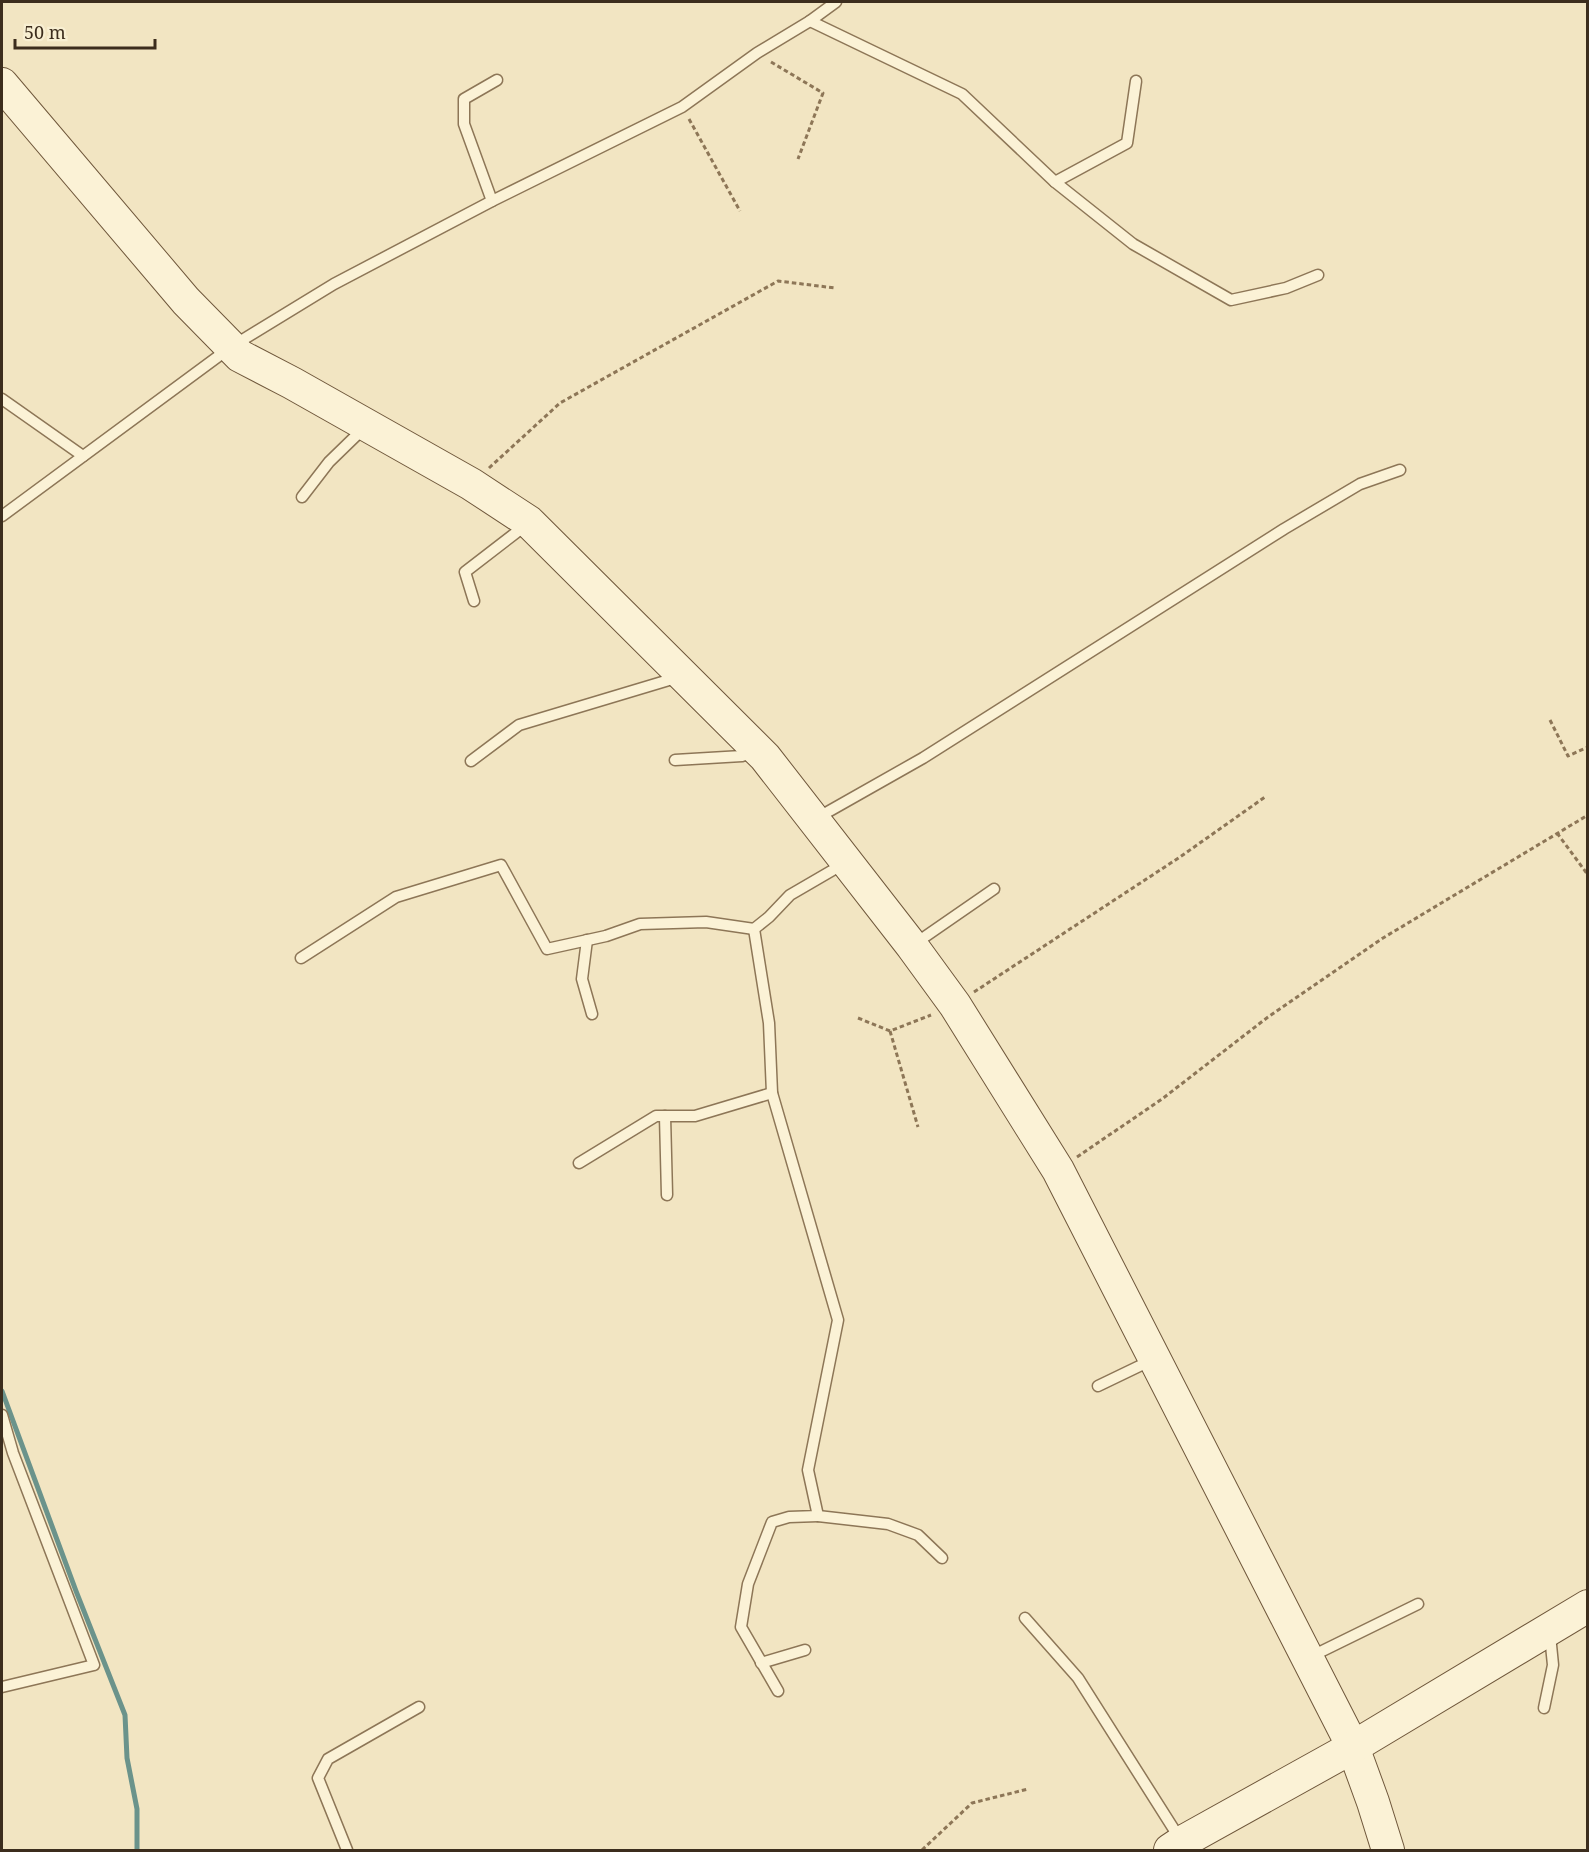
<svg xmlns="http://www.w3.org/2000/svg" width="1589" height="1852" viewBox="0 0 1589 1852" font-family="'Noto Serif',serif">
<rect width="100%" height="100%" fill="#f2e5c2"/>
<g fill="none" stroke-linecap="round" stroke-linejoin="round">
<polyline stroke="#6b938b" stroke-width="5" points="2,1391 76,1591 125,1715 127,1758 137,1809 137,1850"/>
<defs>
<g id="lane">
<polyline points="810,21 962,94 1055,182 1133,244 1231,300 1286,288 1318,275"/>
<polyline points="1055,182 1127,143 1136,81"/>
<polyline points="492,201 464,124 464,99 497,80"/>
<polyline points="2,399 83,456"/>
<polyline points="302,497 329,462 364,428"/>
<polyline points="2,516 231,347 334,284 492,201 682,107 757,53 810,21 836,2"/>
<polyline points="474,601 465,572 526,525"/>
<polyline points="675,760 742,756 755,752"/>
<polyline points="471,761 519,725 679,677"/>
<polyline points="817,818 923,758 1284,529 1360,484 1400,470"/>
<polyline points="587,940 582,979 592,1014"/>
<polyline points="913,945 994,889"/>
<polyline points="301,958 396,897 501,865 547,949 606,936 640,924 706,922 754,929"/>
<polyline points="665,1116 667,1195"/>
<polyline points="579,1163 656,1116 695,1116 772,1093"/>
<polyline points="1098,1386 1152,1360"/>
<polyline points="2,1415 13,1453 94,1665 2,1687"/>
<polyline points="818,1516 888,1524 918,1535 942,1558"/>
<polyline points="1025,1618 1078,1678 1180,1839"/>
<polyline points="1310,1657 1418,1604"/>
<polyline points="761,1663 805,1650"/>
<polyline points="778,1691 741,1627 748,1584 772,1522 789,1517 818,1516 808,1470 838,1320 772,1093 769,1023 754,929 769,917 790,895 845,863"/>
<polyline points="1544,1708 1553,1665 1550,1635"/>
<polyline points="347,1850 318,1778 328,1759 419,1707"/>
</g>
<g id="secondary">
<polyline points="2,84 186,301 240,356 292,383 471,484 529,522 765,757 912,946 955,1005 1058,1170 1353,1747 1373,1802 1388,1850"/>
<polyline points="1170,1850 1182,1842 1353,1747 1588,1606"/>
</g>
</defs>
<use href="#lane" stroke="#8d7657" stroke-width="13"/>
<use href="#secondary" stroke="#6f573b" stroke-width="34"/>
<g stroke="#8d7657" stroke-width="3" stroke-dasharray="4.5 3" stroke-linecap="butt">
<polyline points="771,62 823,93 798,159"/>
<polyline points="689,119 740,211"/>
<polyline points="489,468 560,403 778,281 835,288"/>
<polyline points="1550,720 1568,756 1588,747"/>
<polyline points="1557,833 1588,875"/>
<polyline points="974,992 1180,857 1265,797"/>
<polyline points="858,1018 890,1031 931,1015"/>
<polyline points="890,1031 918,1127"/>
<polyline points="1077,1157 1162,1099 1268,1017 1383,938 1588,815"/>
<polyline points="922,1850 972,1803 1028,1789"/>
</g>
<use href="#lane" stroke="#fbf2d6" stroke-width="10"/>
<use href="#secondary" stroke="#fbf2d6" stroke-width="32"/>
</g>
<rect width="1589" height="1852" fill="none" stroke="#3c2d1d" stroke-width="6"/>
<path d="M15 39v9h140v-9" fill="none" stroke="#3c2d1d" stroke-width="3"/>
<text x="24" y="39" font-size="18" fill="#3c2d1d" stroke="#f8efd2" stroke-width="4.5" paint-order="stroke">50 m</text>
</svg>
